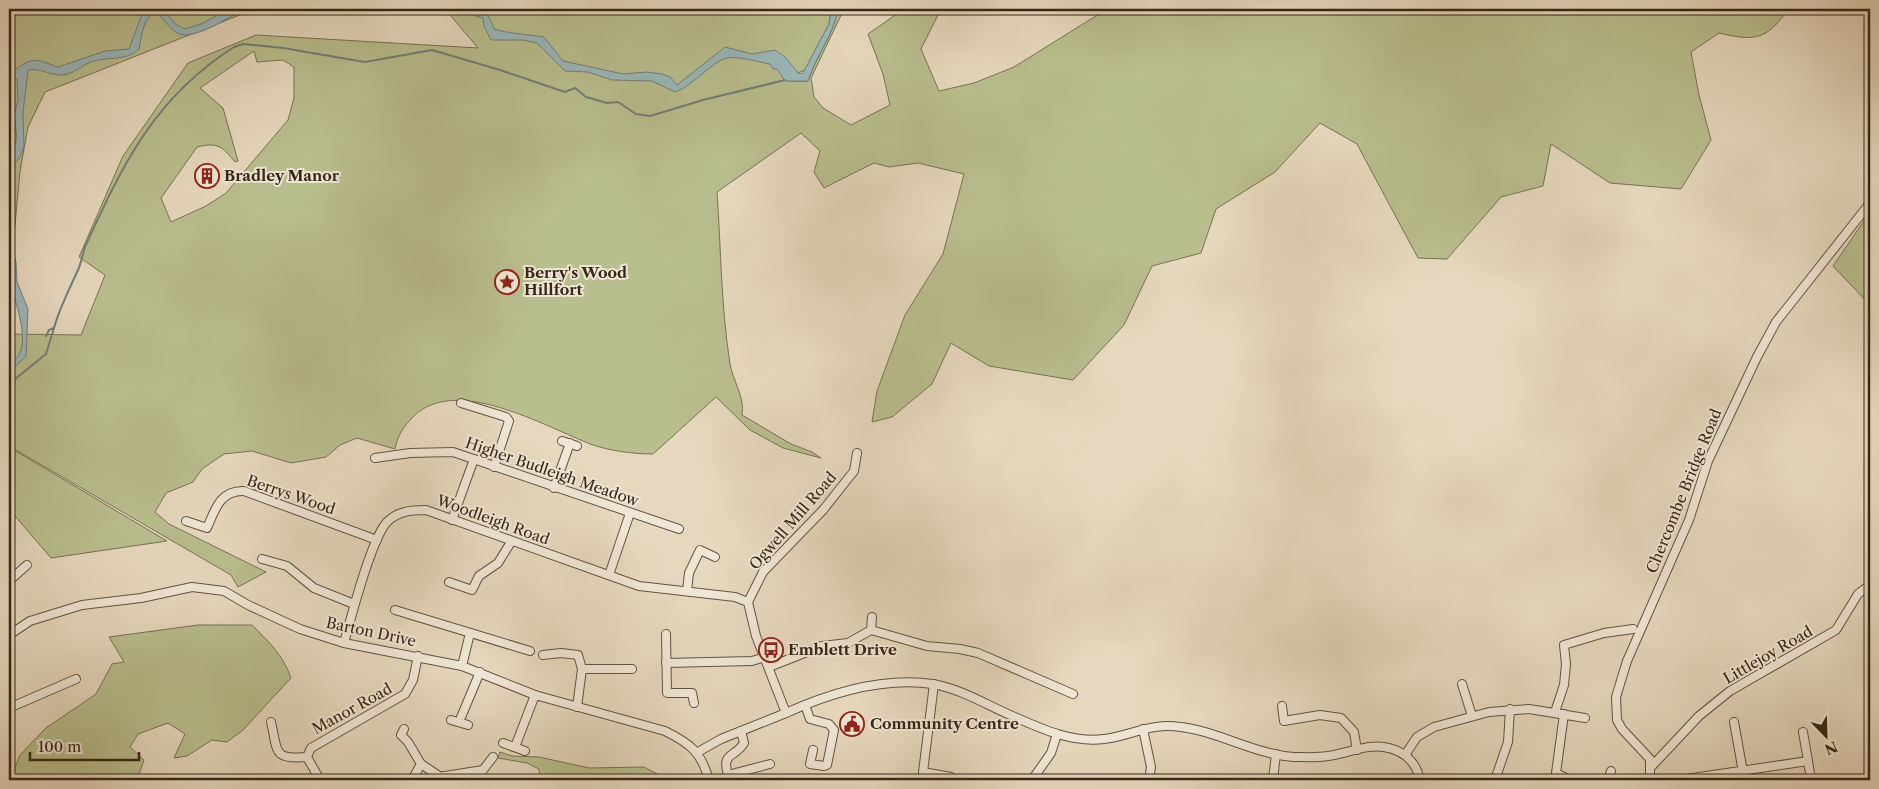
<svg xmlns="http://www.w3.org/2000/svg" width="1879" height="789" viewBox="0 0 1879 789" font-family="'Libre Caslon Text',serif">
<rect width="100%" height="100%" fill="#e6d8be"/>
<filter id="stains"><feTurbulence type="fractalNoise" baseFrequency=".004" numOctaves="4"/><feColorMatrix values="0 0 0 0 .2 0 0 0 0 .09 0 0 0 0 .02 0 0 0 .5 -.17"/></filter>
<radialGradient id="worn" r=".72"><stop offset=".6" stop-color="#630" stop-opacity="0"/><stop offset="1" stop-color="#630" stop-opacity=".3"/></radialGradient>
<g fill="#b9be8e" stroke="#787252" fill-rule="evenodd">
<polygon points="9,9 255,9 45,92 28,127 20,171 11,268 9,268"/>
<path d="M 445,9 L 831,9 L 829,24 L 805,70 L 791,76 L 788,81 L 808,81 C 816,56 834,34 838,9 L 844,9 L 811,78 L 814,97 L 823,108 L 851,125 L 890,105 L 883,74 L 868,34 L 904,9 L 939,9 L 940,11 L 921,49 L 939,91 L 974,83 L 1014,67 L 1107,9 L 1788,9 C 1767,41 1753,41 1719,33 L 1691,52 L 1699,95 L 1711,140 L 1681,189 L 1610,183 L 1551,144 L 1543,186 L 1501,197 L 1447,259 L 1418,258 L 1357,144 L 1320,123 L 1275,172 L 1216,209 L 1201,253 L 1152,266 L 1124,325 L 1073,380 L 989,366 L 951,343 L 932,384 L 892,417 L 872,422 L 877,391 L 905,315 L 943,254 L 964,174 L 918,163 L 889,167 L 874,163 L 824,188 L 814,172 L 820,151 L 801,133 L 717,192 C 721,249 721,307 730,364 C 733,381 745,397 742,415 L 791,444 L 812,452 L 821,458 L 783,448 L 750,430 L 716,397 L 653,454 C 634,454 611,451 593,445 C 545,427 452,371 410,420 C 401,430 398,436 395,449 L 357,438 L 340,445 L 326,457 L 291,463 L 252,451 L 224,454 L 202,469 L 193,482 L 166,493 L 155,512 L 169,524 L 266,572 L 238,587 L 231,575 L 9,446 L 9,336 L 10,334 L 81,335 L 105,275 L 79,257 L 123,156 L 188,63 L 256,35 L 478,48 ZM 254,51 L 257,62 L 283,60 L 294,67 L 294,98 L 288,120 L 226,193 L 206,206 L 171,222 L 161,198 L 197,147 C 218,142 222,146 235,162 L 238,161 L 223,108 L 200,88 Z"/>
<polygon points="1870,212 1870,305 1833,266"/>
<polygon points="14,450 167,541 51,558 9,509 9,454"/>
<path d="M 198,625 L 252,625 C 269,642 283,655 291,678 L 243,730 L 227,742 L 212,740 L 187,756 L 174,758 L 185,734 L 168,723 L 138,734 L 130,747 L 144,760 L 137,780 L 10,780 L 20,755 L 46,728 L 96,694 L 112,664 L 124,662 L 109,637 Z"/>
<polygon points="500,752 512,756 539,757 589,768 644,767 669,780 540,780 539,769 527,763 498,758"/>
</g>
<g fill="#9ab8bb" stroke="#727e79">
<path d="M 144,9 L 163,9 L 175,24 L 185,29 L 201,24 L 229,9 L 245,9 C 230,16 193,42 177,33 C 168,28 164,16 154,13 C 143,19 141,38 139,49 C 126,62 107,56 91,62 C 80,66 72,76 59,75 C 48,74 39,68 28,70 L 23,112 L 24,146 L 20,157 L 9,169 L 9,159 L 17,138 L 14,116 L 18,100 L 17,79 L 13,77 L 13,71 C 34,56 35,59 58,67 L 105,51 L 129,49 Z"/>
<path d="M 454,9 C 478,9 486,5 494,29 C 510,34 527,34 544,37 L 563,61 L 623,74 L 647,72 L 662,74 L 670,77 L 677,85 L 725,47 L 752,54 L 775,50 L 785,57 L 799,74 L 803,73 L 829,24 L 831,9 L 838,9 C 834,34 816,56 808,81 L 785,81 L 777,69 L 773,69 L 770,64 C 757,62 740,56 727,58 C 711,62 693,86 675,92 L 652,81 L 612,80 L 588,72 L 565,71 L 537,43 L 523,40 L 491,40 L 484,26 L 483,18 Z"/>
<path d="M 9,238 L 16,262 L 17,282 L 28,309 L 26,356 L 9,373 L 9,361 L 16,359 C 32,341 14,301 10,281 C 8,267 9,252 9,238 Z"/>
</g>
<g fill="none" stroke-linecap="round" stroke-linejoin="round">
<g stroke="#727e79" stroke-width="2">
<path d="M 46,336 L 49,330 L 54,328 C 59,309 69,290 77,272 C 81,265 82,256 85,247 C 123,164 154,98 234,47 L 243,44 L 283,48 L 365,62 L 432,50 L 500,70 L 565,92 L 575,88 L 586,97 L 607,103 L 618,102 L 636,114 L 650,116 L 703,100 L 785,80"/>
<polyline points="9,384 46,354 54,328"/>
</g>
<defs>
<g id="minor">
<polyline points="461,403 506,417 509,421 494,467"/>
<polyline points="562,441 577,446"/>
<polyline points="375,458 410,453 453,452 679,529"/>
<polyline points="554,488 570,443"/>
<polyline points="452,520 474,459"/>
<path d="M 186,521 L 207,528 C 215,510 220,490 244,491 L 377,540"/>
<polyline points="262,559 287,566 314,588 354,604"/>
<polyline points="609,575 630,513"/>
<polyline points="9,581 27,565"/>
<polyline points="449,582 472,590 479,576 498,563 511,542"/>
<polyline points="687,591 689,573 700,550 715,557"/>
<polyline points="395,610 530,651"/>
<polyline points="871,630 872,617"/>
<polyline points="666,634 667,693 692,693 694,703"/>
<path d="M 9,635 L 30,621 L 82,605 L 141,598 L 192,587 L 224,591 L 248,605 L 300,629 L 344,643 L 462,666 L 535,695 L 665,731 C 691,744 701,752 709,780"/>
<path d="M 344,643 C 351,618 371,539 387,522 C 398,511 411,510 426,510 L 639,586 L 735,597 L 748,602"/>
<polyline points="543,655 561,653 578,655 582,669 577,707"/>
<polyline points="666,663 752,661 765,657"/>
<polyline points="462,666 470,633"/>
<polyline points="769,667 822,646 848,643 871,630 927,646 960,649 978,653 1073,694"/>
<polyline points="582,669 632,669"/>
<polyline points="934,684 923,772 951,777"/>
<polyline points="1462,684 1472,716"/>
<polyline points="805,705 810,719 829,724 834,730 827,765 824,766 810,764 813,750"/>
<polyline points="1282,706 1284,721 1320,715 1341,718 1354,732 1357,750"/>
<polyline points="9,708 76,679"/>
<polyline points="1555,712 1564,685 1566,664 1564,645 1604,633 1633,629"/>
<path d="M 786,713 C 830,693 884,677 933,684 C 962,689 990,707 1017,718 C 1044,730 1074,743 1104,739 C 1125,737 1145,726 1166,726 C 1211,726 1250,754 1294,757 C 1305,757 1317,758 1328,756 C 1345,754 1367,744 1384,747 C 1403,750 1416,761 1420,780"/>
<polyline points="1564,714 1556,773 1570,780"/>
<polyline points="451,720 468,725"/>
<path d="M 271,722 C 278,751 272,760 307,757"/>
<polyline points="459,722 480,672"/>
<polyline points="1734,722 1743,772"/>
<polyline points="404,729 401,735 408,742 421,764 412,780"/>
<polyline points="1143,729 1151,767 1149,780"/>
<path d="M 741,731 L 744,743 C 735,758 721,752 728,775 L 770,764"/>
<polyline points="503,743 525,751"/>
<polyline points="515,747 535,695"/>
<polyline points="698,752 721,739 786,713 756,636 748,602 763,572 823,510 854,471 857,453"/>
<polyline points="1405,755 1417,737 1434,727 1489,712 1529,709 1585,718"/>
<polyline points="1808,761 1811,780"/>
<polyline points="421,764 439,776"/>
<polyline points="1652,766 1699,716 1730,691 1836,630 1858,594 1870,585"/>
<polyline points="320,780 307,757 311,748 405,694 413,680 418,656"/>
<polyline points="420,780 483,770 493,757"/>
<polyline points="1032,780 1051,753 1057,734"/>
<polyline points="1273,780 1276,754"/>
<polyline points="1456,780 1457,780"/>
<polyline points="1479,780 1495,780"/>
<polyline points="1495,780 1508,742 1510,709"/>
<polyline points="1608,780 1611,771"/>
<polyline points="1650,780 1650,759 1622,729 1617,720 1616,697 1627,661 1689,520 1708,461 1757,357 1776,322 1870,203"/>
<polyline points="1679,780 1808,761 1803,732"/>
</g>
</defs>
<use href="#minor" stroke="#635340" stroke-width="10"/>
<use href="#minor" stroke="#efe6d5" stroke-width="8"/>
</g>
<defs>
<symbol id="building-ring" viewBox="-11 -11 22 22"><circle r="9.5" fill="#efe6d5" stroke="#8f2418" stroke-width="1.5"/><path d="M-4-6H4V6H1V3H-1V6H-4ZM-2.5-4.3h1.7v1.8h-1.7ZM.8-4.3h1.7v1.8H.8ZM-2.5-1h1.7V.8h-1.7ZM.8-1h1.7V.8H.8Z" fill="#8f2418"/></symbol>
<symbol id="sight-ring" viewBox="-11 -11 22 22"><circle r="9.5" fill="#efe6d5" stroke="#8f2418" stroke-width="1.5"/><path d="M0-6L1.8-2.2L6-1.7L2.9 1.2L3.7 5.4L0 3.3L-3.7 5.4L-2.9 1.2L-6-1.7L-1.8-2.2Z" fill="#8f2418"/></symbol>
<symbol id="bus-ring" viewBox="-11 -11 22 22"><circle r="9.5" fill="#efe6d5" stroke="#8f2418" stroke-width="1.5"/><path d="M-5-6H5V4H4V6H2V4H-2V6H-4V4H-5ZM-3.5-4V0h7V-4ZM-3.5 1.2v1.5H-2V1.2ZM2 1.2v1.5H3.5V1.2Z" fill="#8f2418"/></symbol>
<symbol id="civic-ring" viewBox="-11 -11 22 22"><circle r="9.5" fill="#efe6d5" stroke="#8f2418" stroke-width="1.5"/><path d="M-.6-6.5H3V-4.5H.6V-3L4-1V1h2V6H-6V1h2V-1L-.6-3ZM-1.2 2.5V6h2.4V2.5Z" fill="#8f2418"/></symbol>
</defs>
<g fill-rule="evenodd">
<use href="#building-ring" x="193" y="162" width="28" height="28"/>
<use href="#sight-ring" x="493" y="268" width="28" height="28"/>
<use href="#bus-ring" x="757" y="636" width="28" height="28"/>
<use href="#civic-ring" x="838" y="710" width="28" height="28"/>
</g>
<g text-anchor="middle" stroke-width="4" stroke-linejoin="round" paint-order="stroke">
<g font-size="15" font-weight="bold" fill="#372716" stroke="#efe6d5" text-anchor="start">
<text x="224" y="181">Bradley Manor</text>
<text x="524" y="278">Berry's Wood<tspan x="524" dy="17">Hillfort</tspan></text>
<text x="788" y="655">Emblett Drive</text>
<text x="870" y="729">Community Centre</text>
</g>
<g font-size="15" fill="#372716" stroke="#efe6d5">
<text transform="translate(552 472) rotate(19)" y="5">Higher Budleigh Meadow</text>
<text transform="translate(1684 491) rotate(-68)" y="5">Chercombe Bridge Road</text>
<text transform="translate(291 495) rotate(19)" y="5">Berrys Wood</text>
<text transform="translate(493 520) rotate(20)" y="5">Woodleigh Road</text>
<text transform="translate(793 521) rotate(-49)" y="5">Ogwell Mill Road</text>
<text transform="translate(371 632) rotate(12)" y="5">Barton Drive</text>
<text transform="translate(1768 655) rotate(-30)" y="5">Littlejoy Road</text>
<text transform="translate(352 709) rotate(-29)" y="5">Manor Road</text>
</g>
</g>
<rect width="1879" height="789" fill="none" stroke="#e6d8be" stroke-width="30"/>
<rect x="10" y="10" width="1859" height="769" fill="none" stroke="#372716" stroke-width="2.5"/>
<rect x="15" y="15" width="1849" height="759" fill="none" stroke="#372716"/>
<g transform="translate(1826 736) rotate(157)" stroke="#efe6d5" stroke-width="4" paint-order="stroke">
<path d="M0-4L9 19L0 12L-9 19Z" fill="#372716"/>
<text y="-8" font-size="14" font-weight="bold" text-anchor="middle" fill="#372716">N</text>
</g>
<path d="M30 752v8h109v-8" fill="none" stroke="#372716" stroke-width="2.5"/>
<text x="38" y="752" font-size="15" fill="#372716" stroke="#efe6d5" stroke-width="4" paint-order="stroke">100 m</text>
<rect width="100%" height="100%" filter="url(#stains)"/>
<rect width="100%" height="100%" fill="url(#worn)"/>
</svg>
